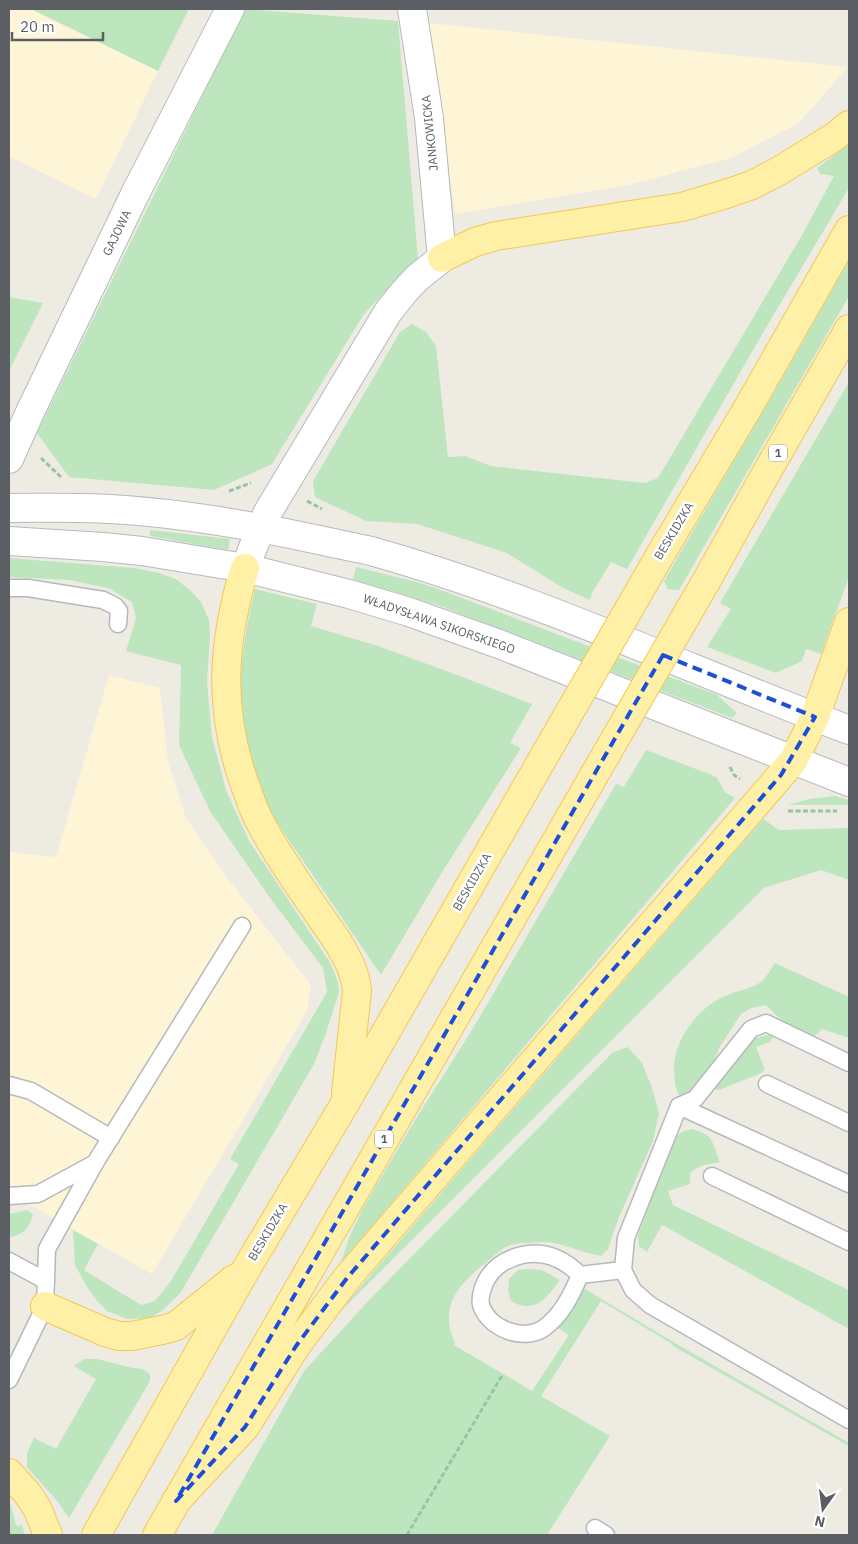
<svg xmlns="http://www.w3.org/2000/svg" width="858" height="1544" viewBox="0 0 858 1544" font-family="'IBM Plex Sans',sans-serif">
<rect width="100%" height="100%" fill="#eeebe3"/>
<g fill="#fef5d7">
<polygon points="9,9 31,9 158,71 96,199 9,156"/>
<polygon points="429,23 848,67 799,123 731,158 628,185 455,214"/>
<polygon points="109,675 160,688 168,762 186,818 228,879 311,985 307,1011 152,1274 9,1193 9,852 56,857"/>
</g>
<g fill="#bee6be">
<polygon points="31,9 189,9 158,71"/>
<polygon points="245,9 398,21 418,258 364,314 272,464 214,490 69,477 37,433"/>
<polygon points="849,144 849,188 764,331 627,569 611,562 592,593 590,600 563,588 507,553 417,524 366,521 315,497 313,481 400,332 412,324 426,332 436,346 448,457 465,456 491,466 645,483 658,478 802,235 834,176 820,174 817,168"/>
<polygon points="849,260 849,296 679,590 668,589 664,581 784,375"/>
<polygon points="9,297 43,303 9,371"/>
<polygon points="849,382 849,577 821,654 806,649 802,661 776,673 707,647 731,609 720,603"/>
<polygon points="150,530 230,539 228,550 150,536"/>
<polygon points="9,558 134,568 159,573 176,579 192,592 201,602 209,620 210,636 207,681 212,737 226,790 249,841 331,964 338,982 339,992 326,1033 314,1064 181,1292 163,1310 150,1318 127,1319 107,1311 98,1302 87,1287 75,1265 73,1230 98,1244 84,1270 141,1305 155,1301 171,1281 239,1164 230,1159 327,992 323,968 270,898 210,811 179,745 181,665 126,651 136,618 132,602 108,588 69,580 9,577"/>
<polygon points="356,567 417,582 441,590 717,695 737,713 732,718 438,605 353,580"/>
<path d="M 255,589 L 317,604 L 311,626 L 378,646 L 460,676 L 532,704 L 510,743 L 521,748 L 444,869 L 381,975 L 284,833 C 279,826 274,818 269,810 C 248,772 237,716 241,672 C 243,644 249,616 255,589 Z"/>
<polygon points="646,750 712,775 717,778 725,792 735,798 341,1263 349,1238 363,1208 412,1125 472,1030 616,784 624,787"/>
<polygon points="835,796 849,800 849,805 788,805 809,799"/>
<polygon points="763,819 779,830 845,828 849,829 849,880 821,870 764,888 332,1320"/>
<path d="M 775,963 L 849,997 L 849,1038 L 822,1029 L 816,1035 L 808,1037 L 785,1024 L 766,1005 L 751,1008 L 741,1014 L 719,1048 L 714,1062 L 703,1077 L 685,1096 L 681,1097 C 675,1091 675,1080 674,1072 C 672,1043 696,1010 721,998 C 734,991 749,990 761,982 C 766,978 771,969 775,963 Z"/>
<polygon points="767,1035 772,1035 773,1037 770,1042 756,1047 765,1070 759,1074 719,1090 714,1089 711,1087 746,1041"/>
<path d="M 628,1047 L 642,1063 L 651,1085 L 659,1113 L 653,1141 L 619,1217 L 608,1249 L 601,1256 C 581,1253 563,1242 542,1242 C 532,1243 518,1242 508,1246 C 499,1250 491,1259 483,1265 C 457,1286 439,1308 455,1343 L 454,1345 L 532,1391 L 569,1335 L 555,1326 L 580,1286 L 675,1343 L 849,1443 L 849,1446 L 673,1346 L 672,1344 L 601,1301 L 541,1396 L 610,1436 L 547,1535 L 212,1535 L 304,1371 L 372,1297 L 613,1052 Z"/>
<path d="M 691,1129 C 714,1134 712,1142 720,1162 C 709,1164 698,1165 690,1173 L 690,1184 L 668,1191 L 673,1205 L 849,1290 L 849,1329 L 662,1225 L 647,1252 L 639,1246 L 638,1235 L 641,1227 L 671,1145 C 675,1135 680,1132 691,1129 Z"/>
<path d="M 27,1210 L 33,1214 C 30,1227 23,1236 9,1237 L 9,1214 Z"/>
<path d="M 529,1269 L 542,1270 L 560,1280 C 547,1298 534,1315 511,1301 L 508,1290 L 509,1279 L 518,1270 Z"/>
<polygon points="84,1359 97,1359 133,1368 143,1369 150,1374 150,1381 69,1518 58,1502 27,1467 27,1453 34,1438 56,1449 96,1379 74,1366"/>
<polygon points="9,1505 11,1505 16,1526 22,1525 25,1535 9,1535"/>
</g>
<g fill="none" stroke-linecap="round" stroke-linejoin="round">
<defs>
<g id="lane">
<polyline points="9,588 28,588 103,600 115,606 119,611 118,624"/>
<polyline points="767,1084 849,1123"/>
<polyline points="9,1085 31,1091 111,1138"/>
<polyline points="679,1106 695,1099 751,1029 766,1023 849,1063"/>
<polyline points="712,1176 849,1242"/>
<polyline points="849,1184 679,1106 626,1238 623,1270 633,1290 650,1305 849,1420"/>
<polyline points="9,1196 38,1194 95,1163 242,926"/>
<polyline points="9,1261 46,1281"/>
<path d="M 580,1275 C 564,1259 545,1250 522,1255 C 502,1260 488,1270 482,1291 C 481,1295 480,1301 481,1305 C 489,1329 523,1342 544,1328 C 562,1315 572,1294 580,1275 L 623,1270"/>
<polyline points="9,1380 45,1306 47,1249 95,1163"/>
<polyline points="595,1528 606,1535"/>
</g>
<g id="street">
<polyline points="412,9 429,118 442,258"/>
<polyline points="9,459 31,410 135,194 230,9"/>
</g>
<g id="secondary">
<path d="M 9,508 C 43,508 76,507 110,509 C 181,513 250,525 319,540 C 336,544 354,547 371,551 C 535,597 690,670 849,730"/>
<polyline points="9,541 103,547 142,551 245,568 349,594 409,612 499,644 849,782"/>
<polyline points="245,568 261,527 268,512 388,312 404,292 417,278 442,258"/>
</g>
<g id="primary">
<polyline points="442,258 475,242 496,236 682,207 726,194 752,185 779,171 834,137 849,125"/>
<polyline points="659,557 746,411 849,230"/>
<path d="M 245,568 C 222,643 218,710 245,785 C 250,798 254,812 261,824 C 283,865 312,904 338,942 C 348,960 355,970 357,991 L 346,1093"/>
<polyline points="708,578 764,477 849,329"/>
<polyline points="45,1306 105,1332 119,1336 132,1336 162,1330 176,1326 234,1279"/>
<polyline points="9,1473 27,1493 37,1508 48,1535"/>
<polyline points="176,1501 245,1427 296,1346 347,1278 793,761 815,717 849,622"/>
<polyline points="96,1535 245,1271 344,1105 546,753"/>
<polyline points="157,1535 593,777"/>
</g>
</defs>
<use href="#lane" stroke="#b5b9bd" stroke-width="19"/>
<use href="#street" stroke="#b5b9bd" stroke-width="30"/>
<use href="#secondary" stroke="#b6babf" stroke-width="30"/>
<use href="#primary" stroke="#f4c755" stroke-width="30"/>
<g stroke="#96c5a3" stroke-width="3" stroke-dasharray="5 2.5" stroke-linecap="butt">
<polyline points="41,458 62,478"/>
<polyline points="229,491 251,483"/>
<polyline points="307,501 322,509"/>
<polyline points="730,767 734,775 740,779"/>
<polyline points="788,811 837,811"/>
<polyline points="407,1535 503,1374"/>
</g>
<use href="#lane" stroke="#fff" stroke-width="16"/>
<use href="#street" stroke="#fff" stroke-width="28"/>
<use href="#secondary" stroke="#fff" stroke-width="28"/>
<use href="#primary" stroke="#fff0a7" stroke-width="28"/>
<defs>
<g id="primary-bridge">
<polyline points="546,753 659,557"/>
<polyline points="593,777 708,578"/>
</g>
</defs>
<use href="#primary-bridge" stroke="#f4c755" stroke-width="30" stroke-linecap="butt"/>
<use href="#primary-bridge" stroke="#fff0a7" stroke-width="28"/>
</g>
<path fill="none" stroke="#1d4ed8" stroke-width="4" stroke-dasharray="10 6" stroke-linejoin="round" d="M 663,655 L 815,717 L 781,775 L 347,1278 L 296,1346 L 245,1427 L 176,1501 Z"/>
<g text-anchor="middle" stroke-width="5" stroke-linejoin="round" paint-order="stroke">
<g fill="#fff" stroke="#8c8f92" stroke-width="1">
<rect x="769" y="444.5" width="18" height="17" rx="4"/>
<rect x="375" y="1130.5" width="18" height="17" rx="4"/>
</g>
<g font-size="11" font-weight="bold" fill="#5b5f64">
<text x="778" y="457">1</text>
<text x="384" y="1143">1</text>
</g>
<g font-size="12" fill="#5b5f64" stroke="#fff">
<text transform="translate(430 133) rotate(-96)" y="4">JANKOWICKA</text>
<text transform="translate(117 233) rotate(-64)" y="4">GAJOWA</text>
<text transform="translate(674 531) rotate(-59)" y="4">BESKIDZKA</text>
<text transform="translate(439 624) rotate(19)" y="4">WŁADYSŁAWA SIKORSKIEGO</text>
<text transform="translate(472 882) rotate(-60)" y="4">BESKIDZKA</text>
<text transform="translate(268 1232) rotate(-59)" y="4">BESKIDZKA</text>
</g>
</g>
<rect width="858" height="1544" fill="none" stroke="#5b5f64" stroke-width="20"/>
<g transform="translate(823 1509) rotate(194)" stroke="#ffffff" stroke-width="4" paint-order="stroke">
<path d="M0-4L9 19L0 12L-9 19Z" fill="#5b5f64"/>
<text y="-8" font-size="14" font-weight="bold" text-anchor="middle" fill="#5b5f64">N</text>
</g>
<path d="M12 32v8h91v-8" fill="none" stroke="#5b5f64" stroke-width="2.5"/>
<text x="20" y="32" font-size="15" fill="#5b5f64" stroke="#ffffff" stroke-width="4" paint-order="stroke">20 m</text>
</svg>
